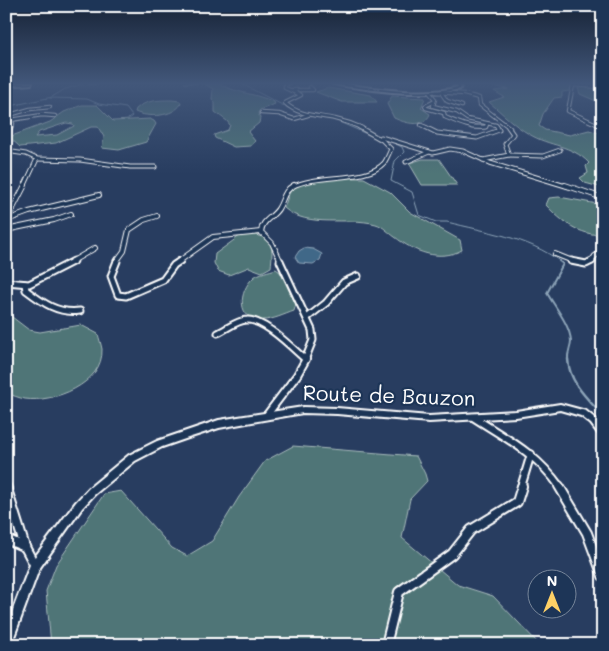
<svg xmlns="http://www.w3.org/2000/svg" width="609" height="651" viewBox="0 0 609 651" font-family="Mali,sans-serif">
<rect width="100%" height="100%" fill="#283d60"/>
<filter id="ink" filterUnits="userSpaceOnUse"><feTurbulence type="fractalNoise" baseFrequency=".02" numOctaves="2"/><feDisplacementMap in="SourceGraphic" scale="10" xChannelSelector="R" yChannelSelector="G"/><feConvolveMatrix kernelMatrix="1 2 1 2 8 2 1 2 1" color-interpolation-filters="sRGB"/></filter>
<g filter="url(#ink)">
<g fill="#4f7577" stroke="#a7babb" fill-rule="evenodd">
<path d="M 184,83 L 221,83 L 221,85 C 238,93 257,94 274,102 L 275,104 L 260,110 L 258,113 L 260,118 L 259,123 L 248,132 L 255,141 L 251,146 L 234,147 L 215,138 L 214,135 L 228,130 L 230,125 L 227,121 L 215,112 L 215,103 L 212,99 L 213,89 L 203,83 Z"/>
<path d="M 475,83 L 569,83 L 573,85 L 569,91 L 562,92 L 562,97 L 554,98 L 543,114 L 539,126 L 545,130 L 570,135 L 589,130 L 603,134 L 603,188 L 585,183 L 580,178 L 588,173 L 586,166 L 589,163 C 571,144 550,147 529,134 C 515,126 502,113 489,102 L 504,97 L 494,91 L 509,89 Z"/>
<polygon points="585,87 603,88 603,104 580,94 578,88"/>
<polygon points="328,88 371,95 377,102 342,102 316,92"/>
<path d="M 392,96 L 425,98 L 421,108 L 430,114 C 424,129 405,123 394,118 L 387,104 Z"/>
<path d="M 172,100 L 180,101 L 181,104 C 173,117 148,118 135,112 L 136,109 C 146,100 158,100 172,100 Z"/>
<path d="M 82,105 L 97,105 L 113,121 L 150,119 L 154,121 L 156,124 L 146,142 L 119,150 L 102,148 L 104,137 L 98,127 L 91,127 L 56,143 L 20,147 L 9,137 L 50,122 L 64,112 ZM 66,123 L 73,124 L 74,126 L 57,135 L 35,137 L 39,132 Z"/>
<polygon points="423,159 439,159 457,185 422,185 409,163"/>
<path d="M 364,178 L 390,192 L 410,212 L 460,240 L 462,250 C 439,262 414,252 395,237 C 389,233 383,226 376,224 C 347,216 308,229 284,208 C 286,203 288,195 291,190 C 303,175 346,178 364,178 Z"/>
<path d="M 559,197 L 603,205 L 603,235 C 579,235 562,222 546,205 L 549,198 Z"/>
<path d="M 251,234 C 274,238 273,247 271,267 L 262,272 L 249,267 L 229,275 L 218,271 L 214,263 L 215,254 L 241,235 Z"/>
<path d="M 276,269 L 280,272 L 296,304 L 294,311 C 285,314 273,320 263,320 C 236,321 238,291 254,277 C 259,273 270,271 276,269 Z"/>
<path d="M 12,317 L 29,330 L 40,332 L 81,325 L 98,334 C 99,338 101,344 102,349 C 104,384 53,403 25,399 C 19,398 12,395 6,393 L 6,318 Z"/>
<polygon points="293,446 416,456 425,474 427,481 410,499 402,538 458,585 493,596 540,645 51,645 46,591 56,565 104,494 121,491 172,548 187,556 212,541 239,497 265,461"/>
</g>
<polygon fill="#416788" stroke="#8da4b8" points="304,248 313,249 322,254 320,260 313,264 299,263 295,257 299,251"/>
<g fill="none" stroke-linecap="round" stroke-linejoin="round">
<g stroke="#8da4b8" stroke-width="1">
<polyline points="240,83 288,108 305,115"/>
<polyline points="50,98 87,99 99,104 126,108 132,116 128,119"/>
<polyline points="6,107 52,97 65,89 80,85 114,83"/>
<polyline points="337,121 369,135"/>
<path d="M 392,142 L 402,147 L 404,152 L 395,161 L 391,181 L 412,192 L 419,215 L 436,222 L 447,222 C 486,232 528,237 561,262"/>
</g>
<path stroke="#8da4b8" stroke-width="2" d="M 559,261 L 563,264 L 547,293 C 555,307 570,325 571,341 C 571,348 567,352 568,360"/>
<path stroke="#8da4b8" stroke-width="2.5" d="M 568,359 C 569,383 588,399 603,416"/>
<defs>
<g id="minor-far5">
<path d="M 288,83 L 285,85 L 285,88 L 301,95 L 285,103 C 299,116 317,115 335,119 C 344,121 353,124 362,128"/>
<polyline points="570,83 573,85 568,111 603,127"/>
<polyline points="573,85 603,87"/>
<polyline points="290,90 313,90 310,87"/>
<polyline points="429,92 435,99 433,106 457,112 467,119 496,125 498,128"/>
<polyline points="436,92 464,94 479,98 480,105 510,128"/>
<polyline points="442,94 447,101 462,106"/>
<path d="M 433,102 L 425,106 L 426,108 L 444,113 L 445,117 C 459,123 471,129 486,127 L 487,124"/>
<polyline points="261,113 279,114 294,119 308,115"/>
<polyline points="6,116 30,109 50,107"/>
<polyline points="9,119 13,124 10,128"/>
<polyline points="11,120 42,115 55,116"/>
<polyline points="421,125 428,128"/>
</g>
<g id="minor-far4">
<polyline points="425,127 437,133 477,138 499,130 497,127"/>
<polyline points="472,127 485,127"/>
<polyline points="6,134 11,127"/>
<polyline points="381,137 433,153 450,149 463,151 490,163 569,187"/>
<polyline points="6,151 26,154 37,159 24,187"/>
<polyline points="509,155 543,156 560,150"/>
<polyline points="37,159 80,160 130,167 155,167"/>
<polyline points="483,160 509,155 505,144 513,134 508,127"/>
<polyline points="406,162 429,152"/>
<path d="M 292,187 C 318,173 366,183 384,163 C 387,159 389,153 391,149 L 382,140 L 359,127"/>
</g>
<g id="minor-far3">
<polyline points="565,185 603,198"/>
<polyline points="7,220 29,212 99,195"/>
<polyline points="6,222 25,185"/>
<polyline points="6,230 54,220 71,214"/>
<polyline points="555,254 575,262"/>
<polyline points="71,262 95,248"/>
<polyline points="116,262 124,251 129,230 144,220 157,216"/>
<polyline points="178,262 213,237 261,232"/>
<path d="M 281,262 L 272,243 L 261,232 C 262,220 272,218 278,209 C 284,200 283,191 294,185"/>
<polyline points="591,262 595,256 603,252"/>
</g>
<g id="minor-far2">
<polyline points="117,261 111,276 118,295 126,296 163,280 174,265 180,261"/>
<polyline points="280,261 312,330 313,340 305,360"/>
<polyline points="571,261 586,264 592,261"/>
<polyline points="6,282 29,284 74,261"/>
<path d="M 25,284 L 26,290 C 43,303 58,314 80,311"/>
<polyline points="307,318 326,303 344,282 358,276"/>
<path d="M 218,333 C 227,329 237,320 247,320 C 264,319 292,348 305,359"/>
</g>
<g id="minor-far1">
<polyline points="266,416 297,375 306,359"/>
<path d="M 473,417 C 507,439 536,453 560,487"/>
<polyline points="6,485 7,487"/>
<polyline points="521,487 531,454"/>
</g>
<g id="minor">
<polyline points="6,486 25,547 34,564"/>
<polyline points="559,486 587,533 603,576"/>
<polyline points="6,539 25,547"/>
<polyline points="386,645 399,592 452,554 471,530 517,502 522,486"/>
</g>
<polygon id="tertiary" points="560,404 586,411 597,420 603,427 603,437 600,436 591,424 581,416 560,410 516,417 429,422 337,414 303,413 219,428 188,438 162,447 135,461 95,494 82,508 39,569 11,645 6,645 6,628 31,562 76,502 89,488 129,455 157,441 219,420 303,407 337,408 429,416 516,411"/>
<g id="secondary">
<polygon points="32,83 31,84 6,86 6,84"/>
<path d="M 331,83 C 342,82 354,86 365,87 C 396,91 428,95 458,87 L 458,86 L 453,83 L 455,83 L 461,86 L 460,89 C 429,96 397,93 366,89 C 354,87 341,86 331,83 Z"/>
</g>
</defs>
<use href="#minor-far5" stroke="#fff" stroke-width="4.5"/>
<use href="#minor-far4" stroke="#fff" stroke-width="5"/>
<use href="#minor-far3" stroke="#fff" stroke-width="6"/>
<use href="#minor-far2" stroke="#fff" stroke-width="9"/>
<use href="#minor-far1" stroke="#fff" stroke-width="10"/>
<use href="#minor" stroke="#fff" stroke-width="12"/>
<use href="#tertiary" stroke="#fff" stroke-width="4"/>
<use href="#secondary" stroke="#fff" stroke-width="4"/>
<use href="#minor-far5" stroke="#1d3557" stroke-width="2.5"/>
<use href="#minor-far4" stroke="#1d3557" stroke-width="3"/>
<use href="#minor-far3" stroke="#1d3557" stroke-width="4"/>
<use href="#minor-far2" stroke="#1d3557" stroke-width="5"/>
<use href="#minor-far1" stroke="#1d3557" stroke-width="6"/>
<use href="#minor" stroke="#1d3557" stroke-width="8"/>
<use href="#tertiary" fill="#1d3557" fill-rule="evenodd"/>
<use href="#secondary" fill="#1d3557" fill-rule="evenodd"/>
</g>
</g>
<linearGradient id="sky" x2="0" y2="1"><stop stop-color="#162235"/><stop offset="0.48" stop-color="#42577a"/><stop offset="1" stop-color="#42577a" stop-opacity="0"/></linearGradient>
<rect width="609" height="174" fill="url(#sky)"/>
<g text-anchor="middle" stroke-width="4.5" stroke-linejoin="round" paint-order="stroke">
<g font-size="21" fill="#fff" stroke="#1d3557">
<text transform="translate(389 396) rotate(2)" y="7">Route de Bauzon</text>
</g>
</g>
<rect width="609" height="651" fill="none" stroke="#1d3557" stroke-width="25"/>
<rect x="12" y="12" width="584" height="626" fill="none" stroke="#fff" stroke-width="2" filter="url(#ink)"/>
<g transform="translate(552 594)"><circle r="24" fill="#1d3557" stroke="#77869a"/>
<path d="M0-4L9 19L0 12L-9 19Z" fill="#ffd166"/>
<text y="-8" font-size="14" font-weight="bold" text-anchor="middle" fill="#ffffff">N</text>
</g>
</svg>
